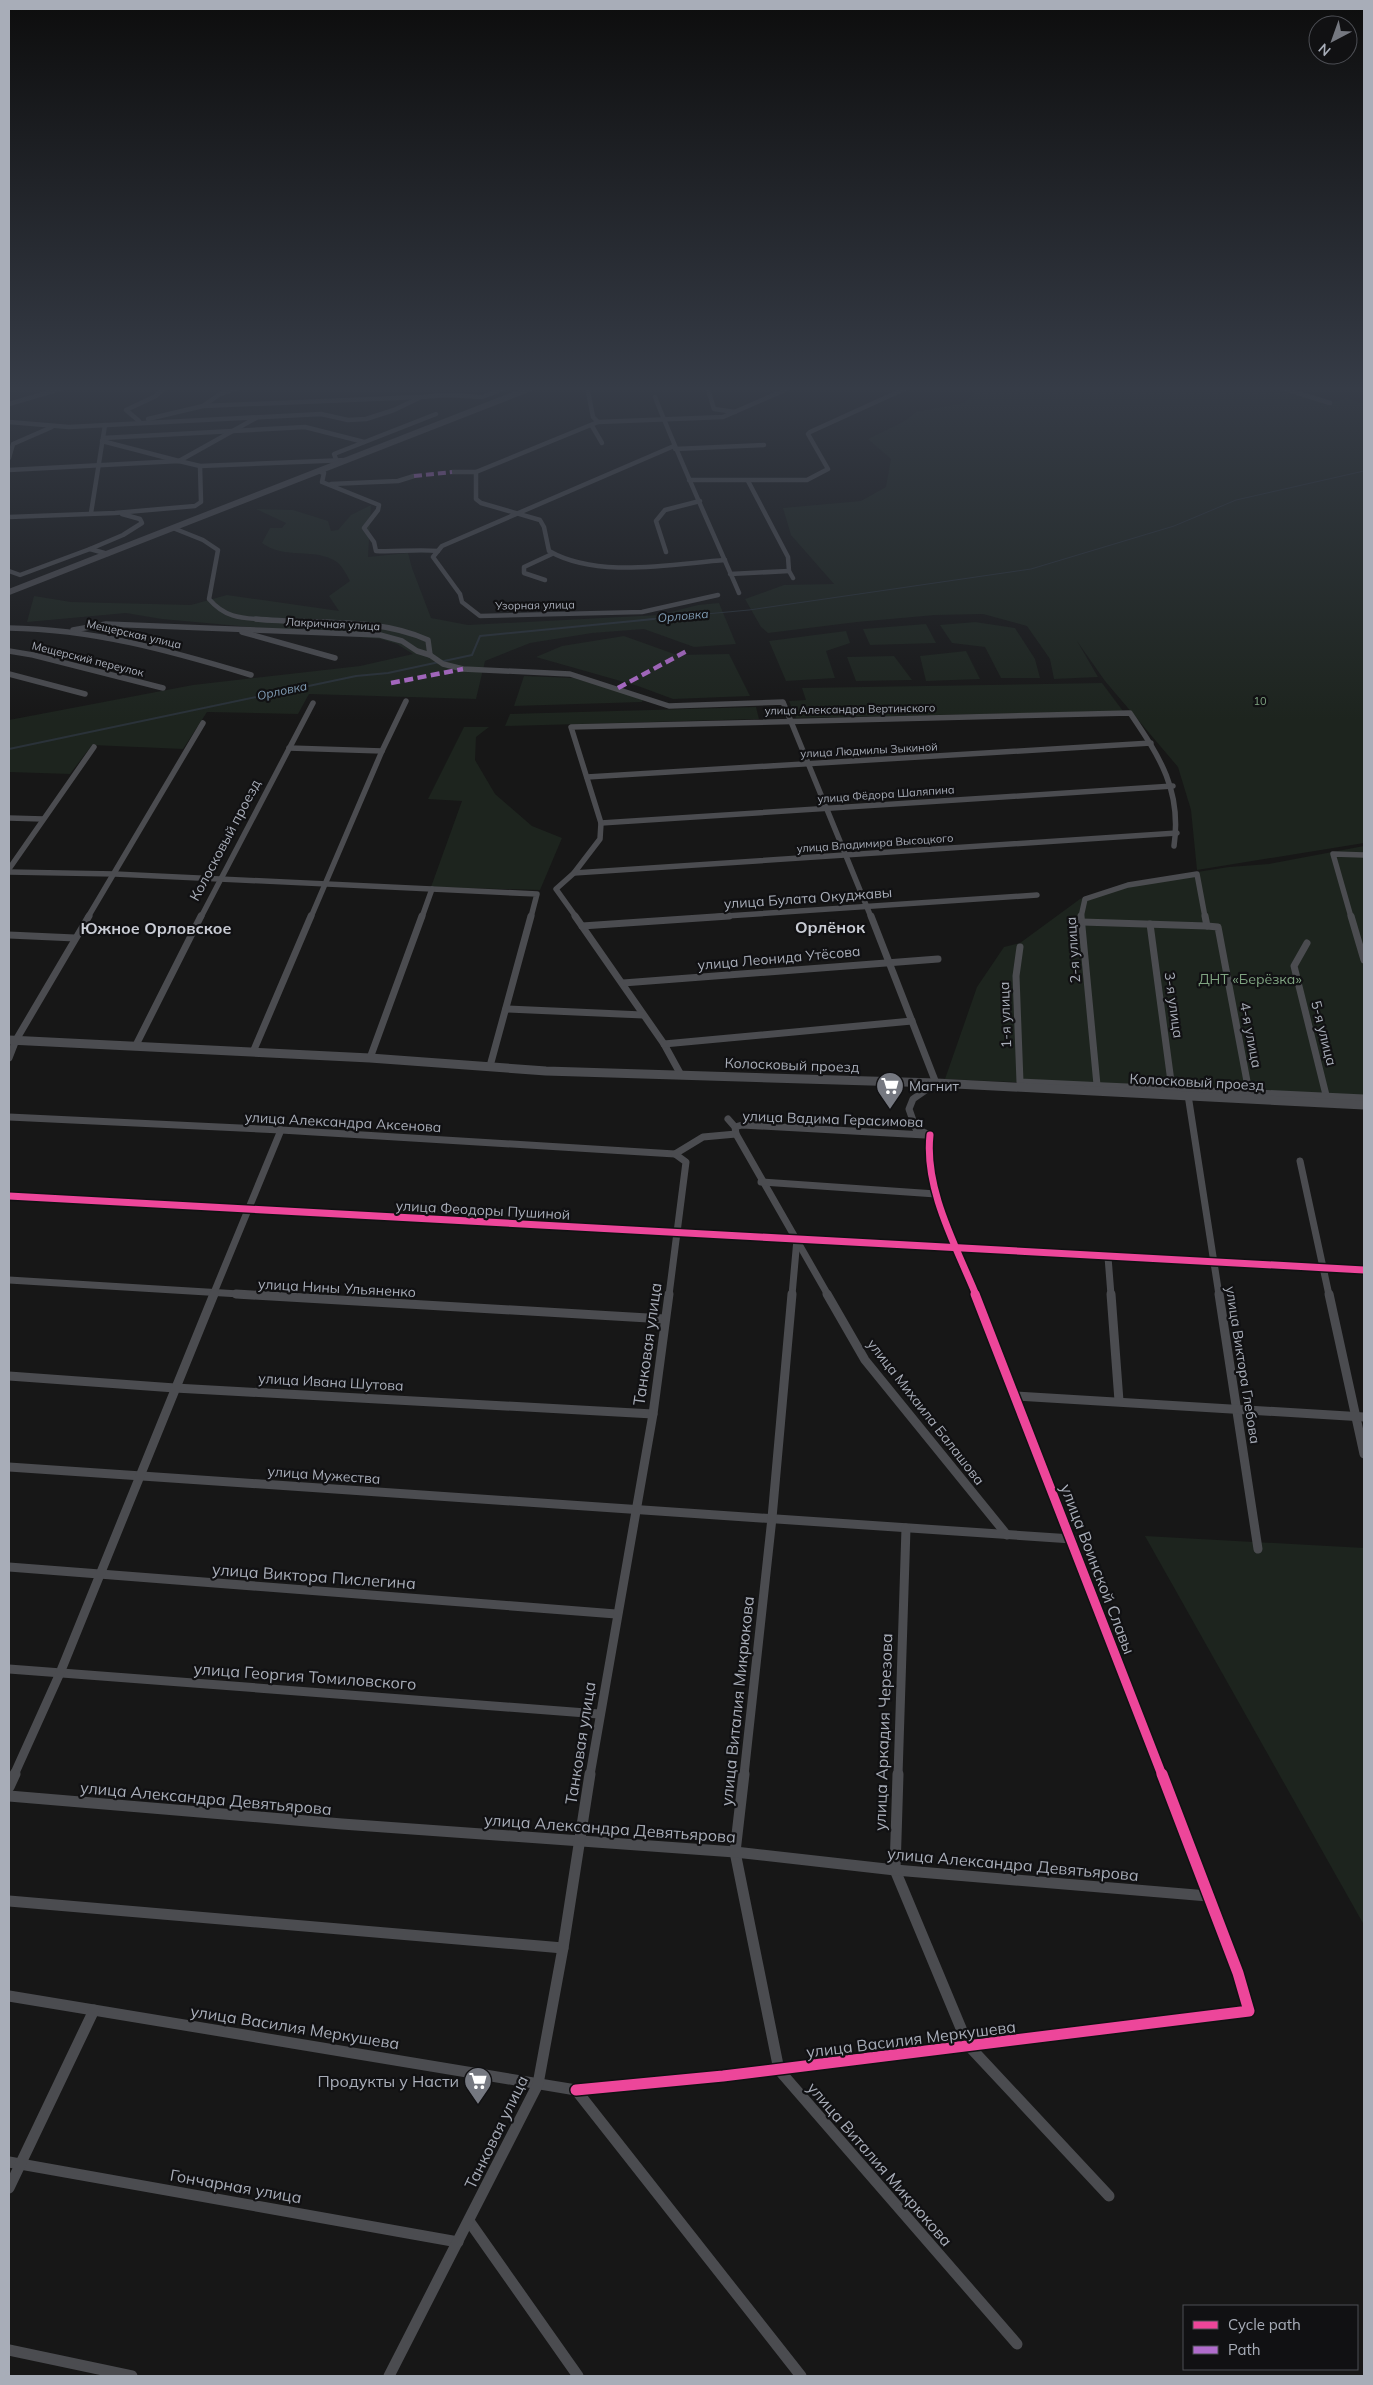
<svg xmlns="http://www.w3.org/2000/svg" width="1373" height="2385" viewBox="0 0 1373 2385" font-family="Mulish,sans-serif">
<rect width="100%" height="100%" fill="#171717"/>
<g fill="#1d241e">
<polygon points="984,386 1274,386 1328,404 1347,398 1364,404 1364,843 1197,870 1191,810 1178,767 1105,681 1077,641 1098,677 1054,679 1050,659 1027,626 983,614 935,615 857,622 768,633 761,627 745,599 784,585 834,584 791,535 783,508 861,501 886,487 891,459 868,439 903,422 916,412 964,403"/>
<path d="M 371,505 L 368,557 L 408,553 L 412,568 L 431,618 L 468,625 L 659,615 L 698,605 L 719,603 L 736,644 L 694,647 L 644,629 L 592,633 L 530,643 L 485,661 L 476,699 L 309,694 L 298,714 L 207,712 L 183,749 L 92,745 L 70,774 L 9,772 L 9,720 L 193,685 L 360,666 L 413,654 L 397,644 L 381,639 L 162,619 L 126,613 L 27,622 L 34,596 L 71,602 L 191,605 L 227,595 L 339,611 L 329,596 L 350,581 C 347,575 342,566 337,562 C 315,547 284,560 262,543 L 270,528 L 282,528 L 286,523 L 256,509 L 293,510 L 328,521 L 331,531 L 338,530 L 351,515 Z"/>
<polygon points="975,622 1015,628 1035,659 1040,678 1001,678 985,647 952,643 940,625"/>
<polygon points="926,624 936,643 870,645 863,629"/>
<polygon points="846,631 850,643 826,651 835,678 786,681 769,641"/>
<polygon points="624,636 677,655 729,654 750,696 673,699 638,686 536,657 562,646"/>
<polygon points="966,651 980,679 926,681 920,656"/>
<polygon points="894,656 912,680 856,681 847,657"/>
<polygon points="524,676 574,678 643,699 642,702 514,706"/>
<polygon points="1102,683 1123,711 796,718 789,701 806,700 802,688"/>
<polygon points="756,707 759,719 505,726 510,714"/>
<polygon points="464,727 489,727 476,737 475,760 495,794 532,826 562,838 540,890 431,887 462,801 428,799"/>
<polygon points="1364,846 1364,1097 945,1079 977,987 1004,947 1020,943 1080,899 1127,883 1229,867 1269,864"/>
<polygon points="1145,1536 1364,1548 1364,1925"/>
</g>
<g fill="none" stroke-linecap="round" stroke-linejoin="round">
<g stroke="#2a3239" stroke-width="1">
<polyline points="450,386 450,394"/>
<polyline points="641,620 749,610 1031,569 1174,526 1236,500 1364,471"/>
</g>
<polyline stroke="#2a3239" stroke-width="2" points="9,749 356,676 388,673 472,655 480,636 654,619"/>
<g stroke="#4b4c50" stroke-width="4.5">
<polyline points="587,386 593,417 598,422"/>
<polyline points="707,386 714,409 735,412"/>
<polyline points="1275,386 1330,403"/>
<path d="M 655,397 C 681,463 711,528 739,593"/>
<polyline points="9,404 70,386"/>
<polyline points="203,406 420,397"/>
<polyline points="148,419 203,406 220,394 244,386"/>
<polyline points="139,421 126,410 156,396 166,386"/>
<polyline points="9,422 69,427 321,414 348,420 366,419 394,410 421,397 447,395 482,397 511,386"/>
<polyline points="592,426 602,443"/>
<polyline points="103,438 305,427 364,442"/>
<polyline points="102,441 179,461 256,418"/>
<polyline points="674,446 442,546 433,557 460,594 462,602 480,616 642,612 718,595"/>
<polyline points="675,449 764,445"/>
<polyline points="9,458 13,444 52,427"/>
<polyline points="336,459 334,454 436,414"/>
<polyline points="9,470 179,461 200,466 347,460"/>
<path d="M 318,471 L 324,473 L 322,482 L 379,505 L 378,510 L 364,528 L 374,542 L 376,551 C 397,552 417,549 438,551"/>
<polyline points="452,472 476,472"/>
<polyline points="689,480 807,480 828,469 808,434 810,432 911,386"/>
<polyline points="748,481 788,557 789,571 793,578"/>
<polyline points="331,484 398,481 414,476"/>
<polyline points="91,513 105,425"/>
<polyline points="9,517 115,513 195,506 201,502 200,466"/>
<path d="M 173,528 L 203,540 L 218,550 L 209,599 C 226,619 243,618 268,620"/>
<polyline points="90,549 123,535 142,523 140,519 122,514"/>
<polyline points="666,552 656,521 665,510 700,501"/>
<path d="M 725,560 C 671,564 598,579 549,551 L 544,527 L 540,520 L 481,503 L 476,499 L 476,472 L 598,422 L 723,417 L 794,386"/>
<polyline points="9,571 20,575 90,549 108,554"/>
<polyline points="730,574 789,571"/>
<polyline points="545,580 524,573 524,567 552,554"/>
</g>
<g stroke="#4b4c50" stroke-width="5.5">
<path d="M 256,619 C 313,625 375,616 428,640 L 430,655 L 443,664 L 463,669 L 570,674 L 669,706 L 783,702 L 871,917"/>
<path d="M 9,628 C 93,629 171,651 251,675"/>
<polyline points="73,630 106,624 380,635 402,641 417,651 430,655"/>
<polyline points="242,632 335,658"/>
<polyline points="9,651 33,655 163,688"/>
<polyline points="9,674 85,694"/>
<polyline points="289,748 382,751"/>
<polyline points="587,777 1151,743"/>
<polyline points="9,818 43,819"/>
<polyline points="601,823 1173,786"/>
<polyline points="9,869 94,747"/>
<polyline points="9,872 115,874 537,894 531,917"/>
<polyline points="574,873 1177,833"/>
<polyline points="88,917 203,723"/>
<polyline points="201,917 313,703"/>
<polyline points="311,917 382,751 406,701"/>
<polyline points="422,917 432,889"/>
<path d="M 576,917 L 556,889 L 574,873 L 600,839 L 601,823 L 571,727 L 1130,713 C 1160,757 1182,791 1174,846"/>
<polyline points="711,917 1037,895"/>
<polyline points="1081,917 1085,899 1128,885 1197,874 1205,917"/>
<polyline points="1351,917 1333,854 1364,855"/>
</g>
<g stroke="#4b4c50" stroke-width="7">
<polyline points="575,916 664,1044 681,1075"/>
<polyline points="871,916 936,1083 913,1099 909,1109 916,1129 930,1135"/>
<polyline points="1081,916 1097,1085"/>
<polyline points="1205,916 1207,926 1218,927 1249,1092"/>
<polyline points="1351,916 1364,960"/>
<polyline points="1082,922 1207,926"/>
<polyline points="1150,924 1172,1089"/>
<polyline points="582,926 729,916"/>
<polyline points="9,935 75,938"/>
<polyline points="1307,943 1294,966 1327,1099"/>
<polyline points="1020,947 1016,976 1020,1082 1364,1098"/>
<polyline points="623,983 938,959"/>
<polyline points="506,1009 643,1015"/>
<polyline points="664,1044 912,1021"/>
<polyline points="136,1045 201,916"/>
<polyline points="253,1052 311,916"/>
<polyline points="9,1058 16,1040 89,916"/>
<polyline points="370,1058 422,916"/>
<polyline points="490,1066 531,916"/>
<polyline points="1188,1095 1219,1295"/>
<polyline points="9,1117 281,1130 675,1154"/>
<polyline points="728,1119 735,1127 736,1134 828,1295"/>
<polyline points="735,1127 742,1125 925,1135"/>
<path d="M 930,1135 C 924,1189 956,1246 976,1295"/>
<polyline points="1300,1161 1329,1295"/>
<polyline points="761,1182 936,1194"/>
<polyline points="9,1196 1364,1270"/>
<polyline points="1108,1257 1111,1295"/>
<polyline points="9,1280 257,1295"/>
<polyline points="213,1295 281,1130"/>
<polyline points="669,1295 686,1162 675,1154 703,1137 736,1134"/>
<polyline points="792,1295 797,1239"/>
</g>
<g stroke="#4b4c50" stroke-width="9">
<polyline points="236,1294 665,1319"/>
<polyline points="827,1294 865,1360 1007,1535"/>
<polyline points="975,1294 1162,1775"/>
<polyline points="1111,1294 1119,1401"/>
<polyline points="1219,1294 1258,1549"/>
<polyline points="1329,1294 1364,1454"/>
<polyline points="9,1376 175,1388 653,1414"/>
<polyline points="1015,1396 1364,1417"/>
<polyline points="9,1467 1072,1539"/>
<polyline points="9,1567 616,1614"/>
<polyline points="9,1669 599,1714"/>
<polyline points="14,1775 60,1673 214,1294"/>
<polyline points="590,1775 653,1414 669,1294"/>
<polyline points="744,1775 772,1518 792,1294"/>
<polyline points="898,1775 906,1528"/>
</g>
<g stroke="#4b4c50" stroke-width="11">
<polyline points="744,1774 735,1852 779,2070 1017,2344"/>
<polyline points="898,1774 895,1870 968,2045 1109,2196"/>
<polyline points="9,1787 15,1774"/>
<polyline points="9,1796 342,1824 735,1852 895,1870 1208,1896"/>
<polyline points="9,1901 563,1948"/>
<polyline points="9,1996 576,2090 801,2376"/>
<polyline points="576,2090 723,2076 1249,2011 1238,1973 1162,1774"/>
<polyline points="9,2162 458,2242"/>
<polyline points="9,2188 94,2010"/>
<polyline points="469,2221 578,2376"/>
<polyline points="9,2350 132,2376"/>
<polyline points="389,2376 538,2084 563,1948 590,1774"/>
</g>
<polyline stroke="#4b4c50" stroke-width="9" points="9,1040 370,1058 546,1071 936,1083 1364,1105"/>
<polyline stroke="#4a4a4e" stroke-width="6" points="9,592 536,386"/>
<polyline stroke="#b06ccc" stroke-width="4" stroke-dasharray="8 4" stroke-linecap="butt" points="414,476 452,472"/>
<g stroke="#b06ccc" stroke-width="4.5" stroke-dasharray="9 4.5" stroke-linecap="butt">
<polyline points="391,683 463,669"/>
<polyline points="618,688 687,651"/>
</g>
<defs>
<g id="cycleway-far2">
<path d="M 930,1135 C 924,1189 956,1246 976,1295"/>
<polyline points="9,1196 1364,1270"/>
</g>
<polyline id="cycleway-far1" points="975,1294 1162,1775"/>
<polyline id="cycleway" points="576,2090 723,2076 1249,2011 1238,1973 1162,1774"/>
</defs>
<use href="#cycleway-far2" stroke="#111113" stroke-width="10"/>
<use href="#cycleway-far1" stroke="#111113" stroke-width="12"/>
<use href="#cycleway" stroke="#111113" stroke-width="14"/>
<use href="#cycleway-far2" stroke="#ed469a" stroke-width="7"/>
<use href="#cycleway-far1" stroke="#ed469a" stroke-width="9"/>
<use href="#cycleway" stroke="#ed469a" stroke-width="11"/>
</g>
<linearGradient id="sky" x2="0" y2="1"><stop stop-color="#0d0d0d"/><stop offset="0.54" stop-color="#363c47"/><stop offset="1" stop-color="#363c47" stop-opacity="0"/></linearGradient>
<rect width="1373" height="720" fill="url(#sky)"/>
<defs>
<symbol id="supermarket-pin" viewBox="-11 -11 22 30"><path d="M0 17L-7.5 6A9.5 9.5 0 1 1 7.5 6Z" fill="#757880" stroke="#111113"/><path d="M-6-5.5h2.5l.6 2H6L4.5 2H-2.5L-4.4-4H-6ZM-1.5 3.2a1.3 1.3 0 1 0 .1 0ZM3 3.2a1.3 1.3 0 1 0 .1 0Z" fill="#fff"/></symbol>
</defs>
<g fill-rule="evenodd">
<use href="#supermarket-pin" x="874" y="1070" width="32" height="43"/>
<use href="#supermarket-pin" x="462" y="2065" width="32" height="43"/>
</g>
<g text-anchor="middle" stroke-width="4.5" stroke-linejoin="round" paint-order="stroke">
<g font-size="11" fill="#a8adb8" stroke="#111113">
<text transform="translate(535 605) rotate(-1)" y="4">Узорная улица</text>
<text transform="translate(333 624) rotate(3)" y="4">Лакричная улица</text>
<text transform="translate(134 634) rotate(13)" y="4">Мещерская улица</text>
<text transform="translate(88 659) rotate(14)" y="4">Мещерский переулок</text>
<text transform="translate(850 709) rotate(-1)" y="4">улица Александра Вертинского</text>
<text transform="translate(869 750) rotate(-3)" y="4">улица Людмилы Зыкиной</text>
<text transform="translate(886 794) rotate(-4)" y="4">улица Фёдора Шаляпина</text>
<text transform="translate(875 843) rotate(-4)" y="4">улица Владимира Высоцкого</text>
</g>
<g font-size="11" fill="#7fa381" stroke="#111113">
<text x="1260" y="705">10</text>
</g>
<g font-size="12" font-style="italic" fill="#7f9bb3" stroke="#111113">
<text transform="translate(683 616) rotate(-5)" y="4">Орловка</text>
<text transform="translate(282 691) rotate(-12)" y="4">Орловка</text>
</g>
<g font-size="14" fill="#a8adb8" stroke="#111113">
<text transform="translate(225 840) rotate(-62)" y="5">Колосковый проезд</text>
<text transform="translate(808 898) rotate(-4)" y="5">улица Булата Окуджавы</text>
<text transform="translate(1073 950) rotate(-94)" y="5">2-я улица</text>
<text transform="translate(779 958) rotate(-5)" y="5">улица Леонида Утёсова</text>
<text transform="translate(1174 1005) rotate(82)" y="5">3-я улица</text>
<text transform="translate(1005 1015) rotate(-92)" y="5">1-я улица</text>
<text transform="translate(1324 1033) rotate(76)" y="5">5-я улица</text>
<text transform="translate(1251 1035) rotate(79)" y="5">4-я улица</text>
<text transform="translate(792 1065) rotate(2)" y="5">Колосковый проезд</text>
<text transform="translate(1197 1082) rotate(3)" y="5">Колосковый проезд</text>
<text transform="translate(833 1119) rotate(2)" y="5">улица Вадима Герасимова</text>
<text transform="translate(343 1122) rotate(3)" y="5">улица Александра Аксенова</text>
<text transform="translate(483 1210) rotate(3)" y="5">улица Феодоры Пушиной</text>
<text transform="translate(337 1288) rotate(3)" y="5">улица Нины Ульяненко</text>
<text transform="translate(1243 1365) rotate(81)" y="5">улица Виктора Глебова</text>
<text transform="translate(331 1382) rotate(3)" y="5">улица Ивана Шутова</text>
<text transform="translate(926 1412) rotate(52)" y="5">улица Михаила Балашова</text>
<text transform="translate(324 1475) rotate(4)" y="5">улица Мужества</text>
</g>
<g font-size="14" fill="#7fa381" stroke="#111113">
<text x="1250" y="984">ДНТ «Берёзка»</text>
</g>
<g font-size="14" fill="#a8adb8" stroke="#111113" text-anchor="start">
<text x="909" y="1091">Магнит</text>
</g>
<g font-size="16" font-weight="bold" fill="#c9ccd4" stroke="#111113">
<text x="830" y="933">Орлёнок</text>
<text x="156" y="934">Южное Орловское</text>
</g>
<g font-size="16" fill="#a8adb8" stroke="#111113">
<text transform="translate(647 1344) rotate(-82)" y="6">Танковая улица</text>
<text transform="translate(1098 1569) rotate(69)" y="6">улица Воинской Славы</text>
<text transform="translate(314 1576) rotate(4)" y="6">улица Виктора Пислегина</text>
<text transform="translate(305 1676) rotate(4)" y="6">улица Георгия Томиловского</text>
<text transform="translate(737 1701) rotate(-84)" y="6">улица Виталия Микрюкова</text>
<text transform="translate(883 1732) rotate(-88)" y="6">улица Аркадия Черезова</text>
<text transform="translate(580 1743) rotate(-81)" y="6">Танковая улица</text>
<text transform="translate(206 1798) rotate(5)" y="6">улица Александра Девятьярова</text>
<text transform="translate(610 1828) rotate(4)" y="6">улица Александра Девятьярова</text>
<text transform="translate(1013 1864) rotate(5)" y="6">улица Александра Девятьярова</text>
<text transform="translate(295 2027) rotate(9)" y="6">улица Василия Меркушева</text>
<text transform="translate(911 2039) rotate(-7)" y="6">улица Василия Меркушева</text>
<text transform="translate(496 2132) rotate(-64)" y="6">Танковая улица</text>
<text transform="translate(880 2164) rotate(49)" y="6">улица Виталия Микрюкова</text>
<text transform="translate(236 2186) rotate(10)" y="6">Гончарная улица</text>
</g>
<g font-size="16" fill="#a8adb8" stroke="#111113" text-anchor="end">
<text x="459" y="2087">Продукты у Насти</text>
</g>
</g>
<rect width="1373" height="2385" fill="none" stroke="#a8adb8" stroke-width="20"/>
<rect x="1183" y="2305" width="175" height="65" fill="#111113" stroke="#4d4f55"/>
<rect x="1193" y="2321" width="25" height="8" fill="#ed469a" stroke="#4d4f55"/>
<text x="1228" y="2330" font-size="15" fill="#a8adb8">Cycle path</text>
<rect x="1193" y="2346" width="25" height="8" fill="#b06ccc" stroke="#4d4f55"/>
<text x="1228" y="2355" font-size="15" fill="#a8adb8">Path</text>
<g transform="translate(1333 40) rotate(221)"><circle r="24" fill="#111113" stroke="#4d4f55"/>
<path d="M0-4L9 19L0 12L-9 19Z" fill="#757880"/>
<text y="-8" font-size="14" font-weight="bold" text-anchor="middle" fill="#a8adb8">N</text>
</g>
</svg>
